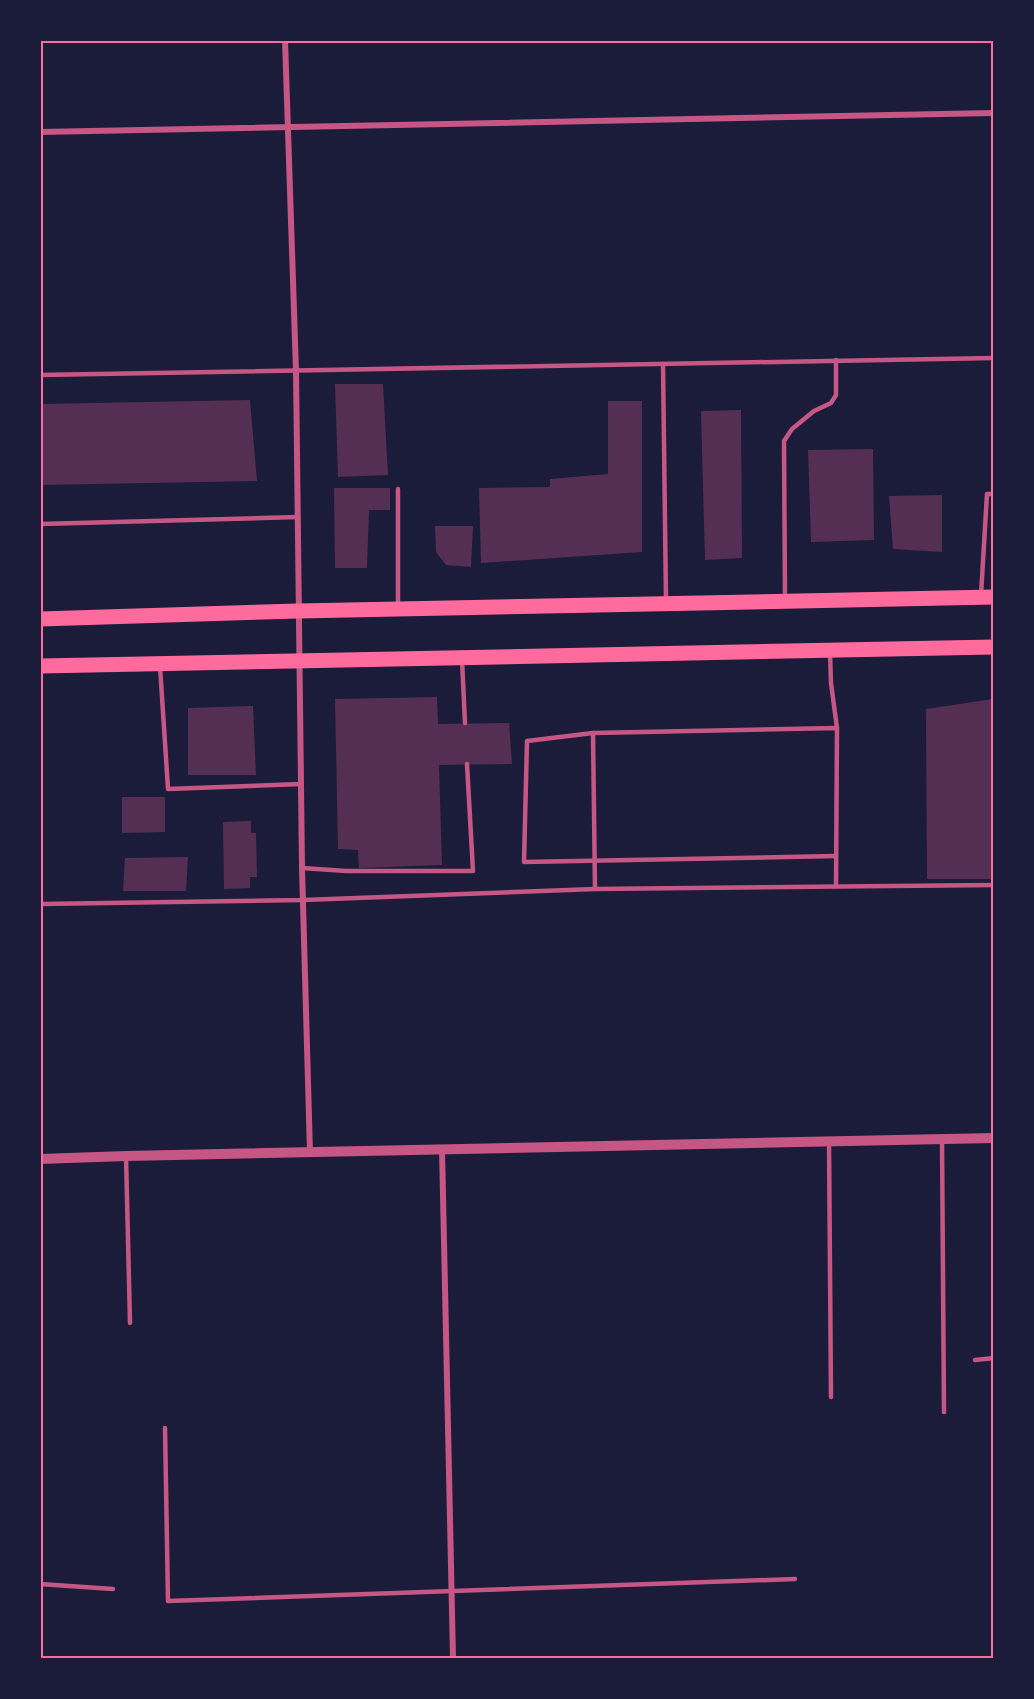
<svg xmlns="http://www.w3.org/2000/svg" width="1034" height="1699" viewBox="0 0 1034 1699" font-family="Merriweather,serif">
<rect width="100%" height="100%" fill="#1b1b3a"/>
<g fill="#542f53">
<polygon points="335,384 383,384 388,475 338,477"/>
<polygon points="250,400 257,481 40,485 40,404"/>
<polygon points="608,401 642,401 642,552 481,563 479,488 550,487 550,479 608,474"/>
<polygon points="741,410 742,558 705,560 701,411"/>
<polygon points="873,449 874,540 811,542 808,450"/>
<polygon points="334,488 390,488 390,510 369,510 367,568 335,568"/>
<polygon points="942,495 942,552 893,549 889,496"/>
<polygon points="435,526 473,526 471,567 446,565 436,552"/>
<polygon points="437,697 438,724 509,723 512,764 439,765 442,865 359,868 358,850 338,849 335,699"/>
<polygon points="993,699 993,879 927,879 926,709"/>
<polygon points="253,706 256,775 188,775 188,708"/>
<polygon points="122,797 165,797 165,832 122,833"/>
<polygon points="251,821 251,833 256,833 257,877 250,877 250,888 224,889 223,822"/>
<polygon points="188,857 186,891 123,891 125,858"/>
</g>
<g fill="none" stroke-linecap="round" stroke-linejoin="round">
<g stroke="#c65784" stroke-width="4.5">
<polyline points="663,364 666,601"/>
<polyline points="40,375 994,358"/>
<polyline points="398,489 398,607"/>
<polyline points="40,524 298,517"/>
<polyline points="981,595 987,494 994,494"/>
<polyline points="785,599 784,441 792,429 814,411 831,403 836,395 836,360"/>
<polyline points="830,653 831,683 837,728"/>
<polyline points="462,660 465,723"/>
<polyline points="160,666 168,789 301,784"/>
<polyline points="593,733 527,741 524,862 836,856"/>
<polyline points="302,868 346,871 473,871 467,764"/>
<polyline points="595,889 593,733 837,728 836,886"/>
<polyline points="40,904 303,900 595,889 994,885"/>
<polyline points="942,1139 944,1412"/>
<polyline points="829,1141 831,1397"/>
<polyline points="126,1156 130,1323"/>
<polyline points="975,1360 994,1358"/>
<polyline points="165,1428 168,1601 795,1579"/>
<polyline points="40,1584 113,1589"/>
</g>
<g stroke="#c65784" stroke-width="6">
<polyline points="285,40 296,371 302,868 310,1153"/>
<polyline points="40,132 994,113"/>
<polyline points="442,1149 453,1658"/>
</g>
<polyline stroke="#c65784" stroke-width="10" points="40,1159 126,1156 994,1138"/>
<g stroke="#ff6b9d" stroke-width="15">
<polyline points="40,619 298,611 994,597"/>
<polyline points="40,666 994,647"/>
</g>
</g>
<rect width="1034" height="1699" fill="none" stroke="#1b1b3a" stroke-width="84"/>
<rect x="42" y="42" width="950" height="1615" fill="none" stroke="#ff6b9d" stroke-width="2"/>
</svg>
